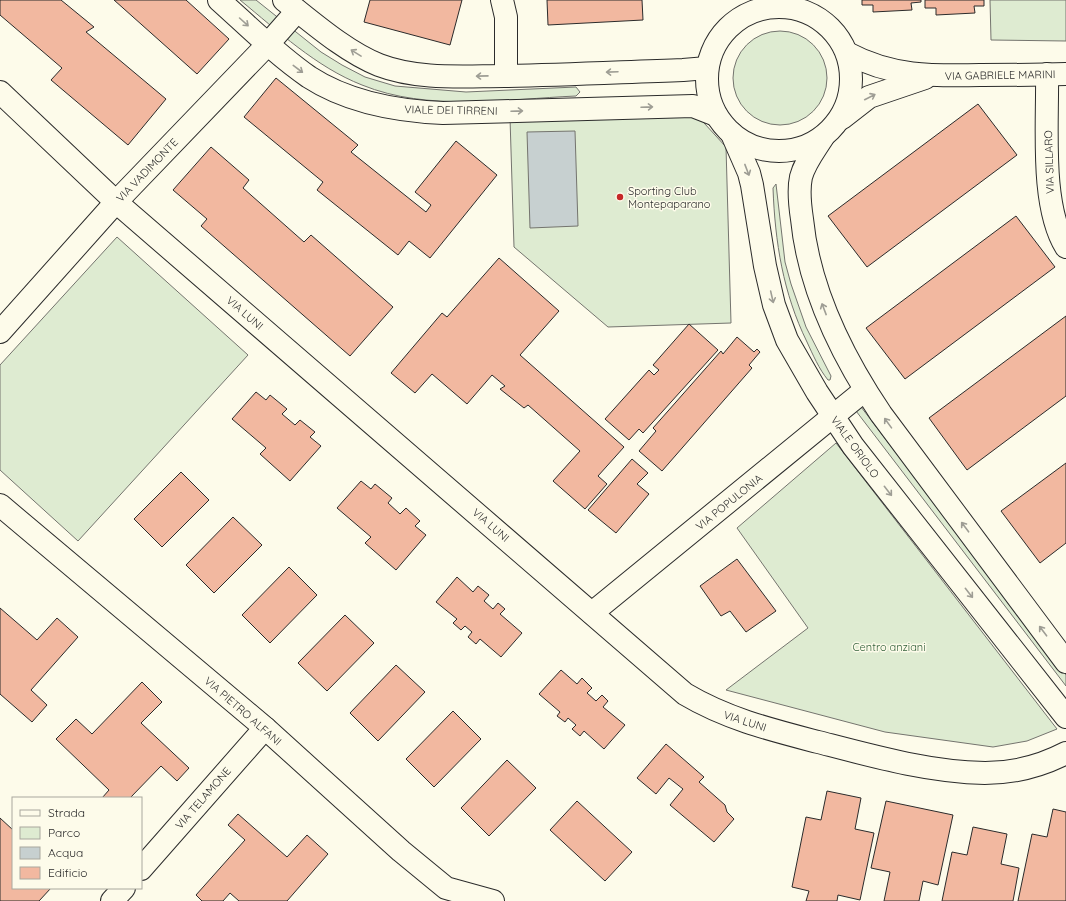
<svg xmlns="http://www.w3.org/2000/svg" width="1066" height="901" viewBox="0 0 1066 901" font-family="Quicksand,sans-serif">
<rect width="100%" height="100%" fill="#fdfbea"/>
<g fill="#deebd1" stroke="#74746e">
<path d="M 240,0 L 256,0 L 321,52 L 342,65 L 365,77 L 395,86 L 466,92 L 576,87 L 580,92 L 576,96 C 507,99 428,112 362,85 C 316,67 278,31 240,0 Z"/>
<polygon points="990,0 1066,0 1066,41 991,40"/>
<circle cx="780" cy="78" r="47"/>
<polygon points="694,112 726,147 731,323 608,327 514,247 510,118"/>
<path d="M 776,184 L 785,262 L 791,284 L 806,327 L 831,376 L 830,380 L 828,380 C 819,369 813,355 807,342 C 783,293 775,242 773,188 Z"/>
<polygon points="117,237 248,355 78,541 0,470 0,365"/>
<polygon points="858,403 1066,675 1066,686 853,407"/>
<polygon points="836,443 1057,729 1027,741 993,747 885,732 726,690 808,628 737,528"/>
</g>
<polygon fill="#c7d0d0" stroke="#74746e" points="575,131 578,226 530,228 527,132"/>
<g fill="#f2b8a0" stroke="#2b2b2b">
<polygon points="0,0 61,0 94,27 86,32 166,99 128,145 51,80 62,68 0,15"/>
<polygon points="114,0 186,0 229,39 197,74"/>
<polygon points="370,0 462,0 450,45 364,22"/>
<polygon points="547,0 642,0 643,20 548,25"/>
<polygon points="862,0 921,0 921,2 911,3 912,10 873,12 873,5 862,5"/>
<polygon points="925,0 984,0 984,6 974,6 975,13 936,15 936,8 925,8"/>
<polygon points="276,78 358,145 351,152 426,212 431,205 415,192 456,141 497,175 430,258 409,241 398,255 317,190 323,182 244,117"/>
<polygon points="978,104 1017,155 867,267 828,216"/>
<polygon points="211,147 249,180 243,188 304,242 311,235 393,307 350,356 201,226 207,219 173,190"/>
<polygon points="1016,216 1055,267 905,379 866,328"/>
<polygon points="499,258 559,311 520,355 624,447 598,476 607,484 585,509 553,481 580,451 528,405 524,408 500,389 505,386 492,375 467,404 432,374 415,393 391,373 442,313 447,317"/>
<polygon points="1066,316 1066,396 967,470 929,418"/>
<polygon points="689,324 718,350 643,433 639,429 629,440 605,419 649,370 654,375 659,370 653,365"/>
<polygon points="737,337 754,352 757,349 760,352 749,365 752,368 662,471 639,451 656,431 653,428 721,351 723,354"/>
<polygon points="256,392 266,400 270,395 287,409 282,414 295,425 300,420 315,432 310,437 321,446 290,481 260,454 266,448 232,419"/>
<polygon points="632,459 648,473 637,484 649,494 616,533 588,510"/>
<polygon points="1066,463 1066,543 1040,563 1001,511"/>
<polygon points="181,472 209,500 162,547 134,519"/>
<polygon points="361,481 371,489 375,484 392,498 388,503 400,514 406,508 420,521 415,526 426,535 396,570 365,543 371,537 337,508"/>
<polygon points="233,517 262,545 214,593 186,565"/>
<polygon points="737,559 776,611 746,632 730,611 721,616 700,586"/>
<polygon points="289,567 317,595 270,643 242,615"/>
<polygon points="457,577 473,592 478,586 489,595 484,601 493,609 498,603 505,609 500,614 522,633 501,657 480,639 476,644 468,637 472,632 465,626 461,630 453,623 457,619 436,602"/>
<polygon points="0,608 37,640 57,618 78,637 31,690 47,705 32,722 0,694"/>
<polygon points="345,615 374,643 327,691 298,663"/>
<polygon points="396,665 425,692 378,741 350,713"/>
<polygon points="561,670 577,684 582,678 592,688 587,693 596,701 602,695 608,701 603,707 625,725 604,749 584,731 580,736 572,729 576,725 568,718 565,722 557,716 560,712 539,694"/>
<polygon points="142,682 162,702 141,723 189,768 177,781 161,766 130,798 102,798 109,790 56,739 76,719 92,734"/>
<polygon points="453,711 481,739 434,787 406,759"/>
<polygon points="666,744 704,777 699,782 725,805 727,812 734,819 714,842 670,805 683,789 669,778 656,794 637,778"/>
<polygon points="507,760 536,788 489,836 461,808"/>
<polygon points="827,791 861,798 855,829 874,833 860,900 838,895 837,901 806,901 809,891 792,887 806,817 821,820"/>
<polygon points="577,801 632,852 605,881 550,830"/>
<polygon points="886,801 953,815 938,885 923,881 919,901 884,901 890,872 871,868"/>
<polygon points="1053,809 1066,812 1066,901 1018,901 1032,834 1047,837"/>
<polygon points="238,814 287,857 307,835 328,854 287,901 239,901 230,893 223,901 202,901 196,895 245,840 228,825"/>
<polygon points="0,818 13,830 13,888 51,888 39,901 0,901"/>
<polygon points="973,827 1007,834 1001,864 1019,868 1013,901 942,901 952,852 967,855"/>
</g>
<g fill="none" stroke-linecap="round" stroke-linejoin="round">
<defs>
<g id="minor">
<path d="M 219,0 C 248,26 277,55 309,77 C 349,103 397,111 443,113 L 693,106 L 716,115"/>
<path d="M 284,0 C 312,22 346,52 379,65 C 418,80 463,76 505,76 C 564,75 623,72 683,70 L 707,68"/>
<polyline points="502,0 506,17 506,76"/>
<circle cx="779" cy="79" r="72"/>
<path d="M 847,53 C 892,77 932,76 981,75 C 1009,75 1038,75 1066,74"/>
<path d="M 1047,74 C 1048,124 1040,205 1066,247"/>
<path d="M 0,92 L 116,202 L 685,694 C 727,719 772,730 818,742 C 872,756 929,772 985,773 C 1013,773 1041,766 1066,753"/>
<polyline points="842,118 869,97 925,78"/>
<polyline points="732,134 749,173 752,185 765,266 774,305 787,340 817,392 853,446 1066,717"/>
<path d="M 823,137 C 815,150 805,162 801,177 C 798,191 800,206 802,219 C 809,290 842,356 881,414 L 1066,662"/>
<polyline points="0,332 116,202 268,44 297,11"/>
<polyline points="0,505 265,728 401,851 446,888 493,901"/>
<polyline points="592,613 865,390"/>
<polyline points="141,869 265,728"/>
<polyline points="112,901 124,888"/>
</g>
</defs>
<use href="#minor" stroke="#2b2b2b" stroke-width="24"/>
<use href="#minor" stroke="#fdfbea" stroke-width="22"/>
</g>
<defs><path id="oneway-shaft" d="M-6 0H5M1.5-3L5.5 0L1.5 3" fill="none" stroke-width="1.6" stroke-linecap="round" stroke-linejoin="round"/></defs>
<g stroke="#9e9d94">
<use href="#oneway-shaft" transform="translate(244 22) rotate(42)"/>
<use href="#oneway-shaft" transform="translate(356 53) rotate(-148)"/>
<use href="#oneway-shaft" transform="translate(298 69) rotate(37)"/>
<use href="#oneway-shaft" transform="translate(612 72) rotate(178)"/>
<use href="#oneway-shaft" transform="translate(482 76) rotate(179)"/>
<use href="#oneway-shaft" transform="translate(870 97) rotate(-27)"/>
<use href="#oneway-shaft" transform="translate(647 107) rotate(-2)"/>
<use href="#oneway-shaft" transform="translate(517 111) rotate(-2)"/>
<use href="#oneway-shaft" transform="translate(747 170) rotate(69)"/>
<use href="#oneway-shaft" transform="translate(772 297) rotate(77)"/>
<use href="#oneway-shaft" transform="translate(824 309) rotate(-111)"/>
<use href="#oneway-shaft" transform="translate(888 423) rotate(-126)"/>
<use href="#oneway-shaft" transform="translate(888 491) rotate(52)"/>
<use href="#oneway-shaft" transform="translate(965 527) rotate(-127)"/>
<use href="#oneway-shaft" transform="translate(969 593) rotate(52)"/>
<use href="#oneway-shaft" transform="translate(1043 631) rotate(-127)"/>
</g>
<circle fill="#c62828" stroke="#fdfbea" stroke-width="1.5" cx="620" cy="197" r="4"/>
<g text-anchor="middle" stroke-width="3" stroke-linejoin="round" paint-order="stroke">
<g font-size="11" fill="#2b2b2b" stroke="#fdfbea">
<text transform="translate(1000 75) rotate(-1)" y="4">VIA GABRIELE MARINI</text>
<text transform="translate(451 110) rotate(1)" y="4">VIALE DEI TIRRENI</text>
<text transform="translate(1049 162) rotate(-92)" y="4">VIA SILLARO</text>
<text transform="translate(147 170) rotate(-46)" y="4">VIA VADIMONTE</text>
<text transform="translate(245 313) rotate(41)" y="4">VIA LUNI</text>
<text transform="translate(855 447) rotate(54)" y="4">VIALE ORIOLO</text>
<text transform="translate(729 502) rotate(-39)" y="4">VIA POPULONIA</text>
<text transform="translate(491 525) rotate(41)" y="4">VIA LUNI</text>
<text transform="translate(243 711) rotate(41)" y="4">VIA PIETRO ALFANI</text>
<text transform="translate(745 721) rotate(18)" y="4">VIA LUNI</text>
<text transform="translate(203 798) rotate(-49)" y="4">VIA TELAMONE</text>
</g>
<g font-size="11" fill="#2b2b2b" stroke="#fdfbea" text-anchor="start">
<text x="628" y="195">Sporting Club<tspan x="628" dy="13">Montepaparano</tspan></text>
</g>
<g font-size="11" fill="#34623c" stroke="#fdfbea">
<text x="889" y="651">Centro anziani</text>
</g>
</g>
<rect x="12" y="797" width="130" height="92" fill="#fdfbea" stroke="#a9a89e"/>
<rect x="20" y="810" width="20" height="6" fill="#fdfbea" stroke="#a9a89e"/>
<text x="48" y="817" font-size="12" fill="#2b2b2b">Strada</text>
<rect x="20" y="827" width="20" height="12" fill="#deebd1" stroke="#a9a89e"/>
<text x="48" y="837" font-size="12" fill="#2b2b2b">Parco</text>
<rect x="20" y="847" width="20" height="12" fill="#c7d0d0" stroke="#a9a89e"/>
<text x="48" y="857" font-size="12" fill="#2b2b2b">Acqua</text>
<rect x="20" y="867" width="20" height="12" fill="#f2b8a0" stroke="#a9a89e"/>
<text x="48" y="877" font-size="12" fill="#2b2b2b">Edificio</text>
</svg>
